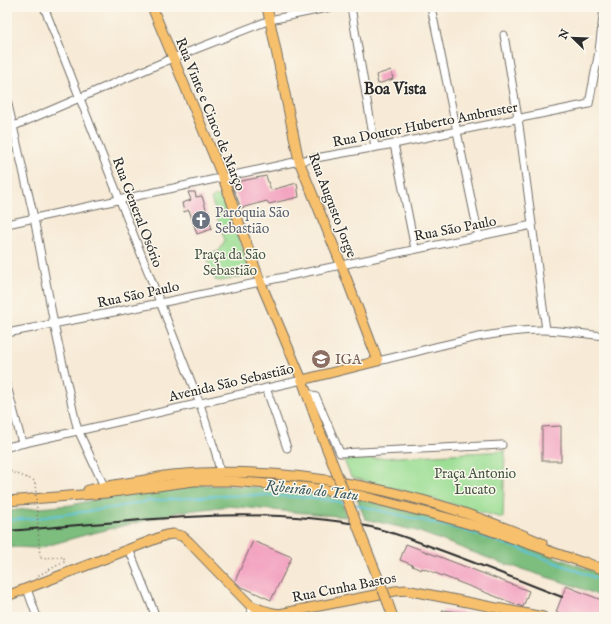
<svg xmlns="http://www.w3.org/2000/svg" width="611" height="624" viewBox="0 0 611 624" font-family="'IM FELL English',serif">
<rect width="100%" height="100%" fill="#fbf7ec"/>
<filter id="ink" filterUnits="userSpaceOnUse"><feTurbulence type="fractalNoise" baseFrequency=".025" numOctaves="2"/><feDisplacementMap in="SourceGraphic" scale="8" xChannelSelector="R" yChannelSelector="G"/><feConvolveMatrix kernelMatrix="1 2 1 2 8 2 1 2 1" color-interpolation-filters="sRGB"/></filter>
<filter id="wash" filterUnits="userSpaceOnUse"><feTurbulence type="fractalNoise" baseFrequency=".012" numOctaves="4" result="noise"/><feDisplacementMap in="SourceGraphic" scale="16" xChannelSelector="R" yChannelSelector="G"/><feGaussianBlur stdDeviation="0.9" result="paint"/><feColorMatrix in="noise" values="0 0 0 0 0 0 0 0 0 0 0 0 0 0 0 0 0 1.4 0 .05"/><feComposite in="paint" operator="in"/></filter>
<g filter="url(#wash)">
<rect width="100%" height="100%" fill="#f7ead6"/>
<g fill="#9cde94" stroke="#648460">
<polygon points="216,196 222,197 251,270 245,276 221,281 215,280 206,255 219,251 225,241 211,199"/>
<polygon points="505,451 503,518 351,477 344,460"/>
</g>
<g fill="#7dbd7e" stroke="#547454">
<polygon points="203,485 244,486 340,496 347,517 229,506 180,512 85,535 39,548 7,547 7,511 71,505 117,495 166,488"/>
<polygon points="357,498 472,527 604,575 604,598 575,586 496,561 417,531 365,519"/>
</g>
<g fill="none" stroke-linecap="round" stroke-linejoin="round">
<g stroke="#5cc3d9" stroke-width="2">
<polyline points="352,504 463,530 520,549 604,581"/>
<polyline points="7,520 37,518 111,508 148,501 214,496 261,495 316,498 346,503"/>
</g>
</g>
<g id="blocks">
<g fill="#f3a4c1">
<polygon points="391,70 393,79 378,84 376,75"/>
<polygon points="266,176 271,190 297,183 299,197 269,204 267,201 241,208 231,183"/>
<polygon points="188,192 195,192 196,197 202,196 212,229 197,234 189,210 184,212 182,203 191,200"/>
<polygon points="561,426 561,461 542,461 542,427"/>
<polygon points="253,541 292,557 271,600 240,586 235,581"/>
<polygon points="406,544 529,591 523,607 422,568 421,570 412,566 413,565 400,560"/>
<polygon points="566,586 604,601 604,617 569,617 556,612"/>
<polygon points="442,610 470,613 469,617 444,617"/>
</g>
</g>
</g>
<g filter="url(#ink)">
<use href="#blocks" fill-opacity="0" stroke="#726e67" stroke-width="1"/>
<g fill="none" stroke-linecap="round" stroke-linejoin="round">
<defs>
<g id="minor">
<polyline points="44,7 200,404 216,454 220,472"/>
<polyline points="351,7 375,147"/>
<polyline points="431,7 479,237"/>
<polyline points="504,35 518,118 546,330"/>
<polyline points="7,100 34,218 54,324 75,419 78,430 104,486"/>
<polyline points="7,129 173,58 270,20 331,7"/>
<polyline points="394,144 415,249"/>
<polyline points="7,224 299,161 394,144 589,104 599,51 604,8"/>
<polyline points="7,333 160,303 532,225"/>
<path d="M 378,361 C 432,349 491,329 546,330 C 565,331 585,334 604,336"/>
<polyline points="7,386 22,443"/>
<polyline points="266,388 287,448"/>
<polyline points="306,392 316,397 340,453 502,445"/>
<polyline points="7,447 302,380"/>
<polyline points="129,549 156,617"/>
<polyline points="27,589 37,617"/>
<polyline points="249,604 252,612 252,617"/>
</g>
<g id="major">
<polyline points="152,7 223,178 260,281 302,380 321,434"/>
<polyline points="267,7 299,161 341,264 378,361 302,380"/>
<path d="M 88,490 C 105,486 122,484 139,481 C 150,479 161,476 172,475 C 295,463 429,493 542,543"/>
<polyline points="7,501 106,493 194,481 230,481 292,486 327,490 362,496 444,517 483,528 590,565"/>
<polyline points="585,562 604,570"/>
<path d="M 7,596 L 166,535 L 173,534 L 182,536 L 189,542 L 249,604 C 258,610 268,612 279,614 L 395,591 L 406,590 L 543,617"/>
<polyline points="388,603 393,617"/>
</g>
</defs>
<use href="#minor" stroke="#726e67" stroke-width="9"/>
<use href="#major" stroke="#726e67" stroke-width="11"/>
<use href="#minor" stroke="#fff" stroke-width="7"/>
<use href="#major" stroke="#f7c06c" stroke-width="9"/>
<path stroke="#2b2b2b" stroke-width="2" d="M 7,531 C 124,523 249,503 366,526 C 391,531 416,541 440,550 C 481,565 521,581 562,597"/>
<defs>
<polyline id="major-bridge" points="321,434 388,603"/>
</defs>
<use href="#major-bridge" stroke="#726e67" stroke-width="11" stroke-linecap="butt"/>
<polyline stroke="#726e67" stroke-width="1.5" stroke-dasharray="1 3" stroke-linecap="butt" points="7,470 35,481 40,558 64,557 64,562 37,576"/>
<use href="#major-bridge" stroke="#f7c06c" stroke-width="9"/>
</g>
</g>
<defs>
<symbol id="church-disc" viewBox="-11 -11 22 22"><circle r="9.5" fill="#6b7280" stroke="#fbf7ec"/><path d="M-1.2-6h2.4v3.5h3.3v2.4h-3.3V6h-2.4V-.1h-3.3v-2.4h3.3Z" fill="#fff"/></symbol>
<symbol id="university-disc" viewBox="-11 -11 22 22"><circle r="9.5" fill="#8d6e63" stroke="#fbf7ec"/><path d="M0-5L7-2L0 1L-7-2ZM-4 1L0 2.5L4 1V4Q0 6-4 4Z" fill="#fff"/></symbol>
</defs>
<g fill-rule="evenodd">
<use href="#church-disc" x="190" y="209" width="22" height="22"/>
<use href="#university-disc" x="310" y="348" width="22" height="22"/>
</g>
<g text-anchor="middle" stroke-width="3" stroke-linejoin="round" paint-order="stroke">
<g font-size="14" fill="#2b2b2b" stroke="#fbf7ec">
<text transform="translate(211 114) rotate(68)" y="5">Rua Vinte e Cinco de Março</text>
<text transform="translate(425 124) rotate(-11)" y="5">Rua Doutor Huberto Ambruster</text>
<text transform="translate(333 205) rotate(69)" y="5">Rua Augusto Jorge</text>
<text transform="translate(138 212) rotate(69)" y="5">Rua General Osório</text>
<text transform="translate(455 228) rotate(-11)" y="5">Rua São Paulo</text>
<text transform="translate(138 294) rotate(-12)" y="5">Rua São Paulo</text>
<text transform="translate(231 382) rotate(-13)" y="5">Avenida São Sebastião</text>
<text transform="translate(344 587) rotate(-11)" y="5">Rua Cunha Bastos</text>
</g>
<g font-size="14" fill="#5b616d" stroke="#fbf7ec" text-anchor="start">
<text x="215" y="217">Paróquia São<tspan x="215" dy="16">Sebastião</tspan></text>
</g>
<g font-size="14" fill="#475845" stroke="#fbf7ec">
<text x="230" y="259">Praça da São<tspan x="230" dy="16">Sebastião</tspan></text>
<text x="475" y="478">Praça Antonio<tspan x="475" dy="16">Lucato</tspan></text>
</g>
<g font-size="14" fill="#785e54" stroke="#fbf7ec" text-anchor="start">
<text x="335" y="364">IGA</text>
</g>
<g font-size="15" font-style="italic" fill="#3a595f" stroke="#fbf7ec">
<text transform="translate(312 490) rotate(6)" y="5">Ribeirão do Tatu</text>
</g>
<g font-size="16" font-weight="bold" fill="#2b2b2b" stroke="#fbf7ec">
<text x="395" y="94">Boa Vista</text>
</g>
</g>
<rect width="611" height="624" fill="none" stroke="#fbf7ec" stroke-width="24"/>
<g transform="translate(573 38) rotate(293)" stroke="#fbf7ec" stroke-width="3" paint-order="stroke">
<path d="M0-3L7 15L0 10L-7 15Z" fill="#2b2b2b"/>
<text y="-6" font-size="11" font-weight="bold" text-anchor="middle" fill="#2b2b2b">N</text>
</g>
</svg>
